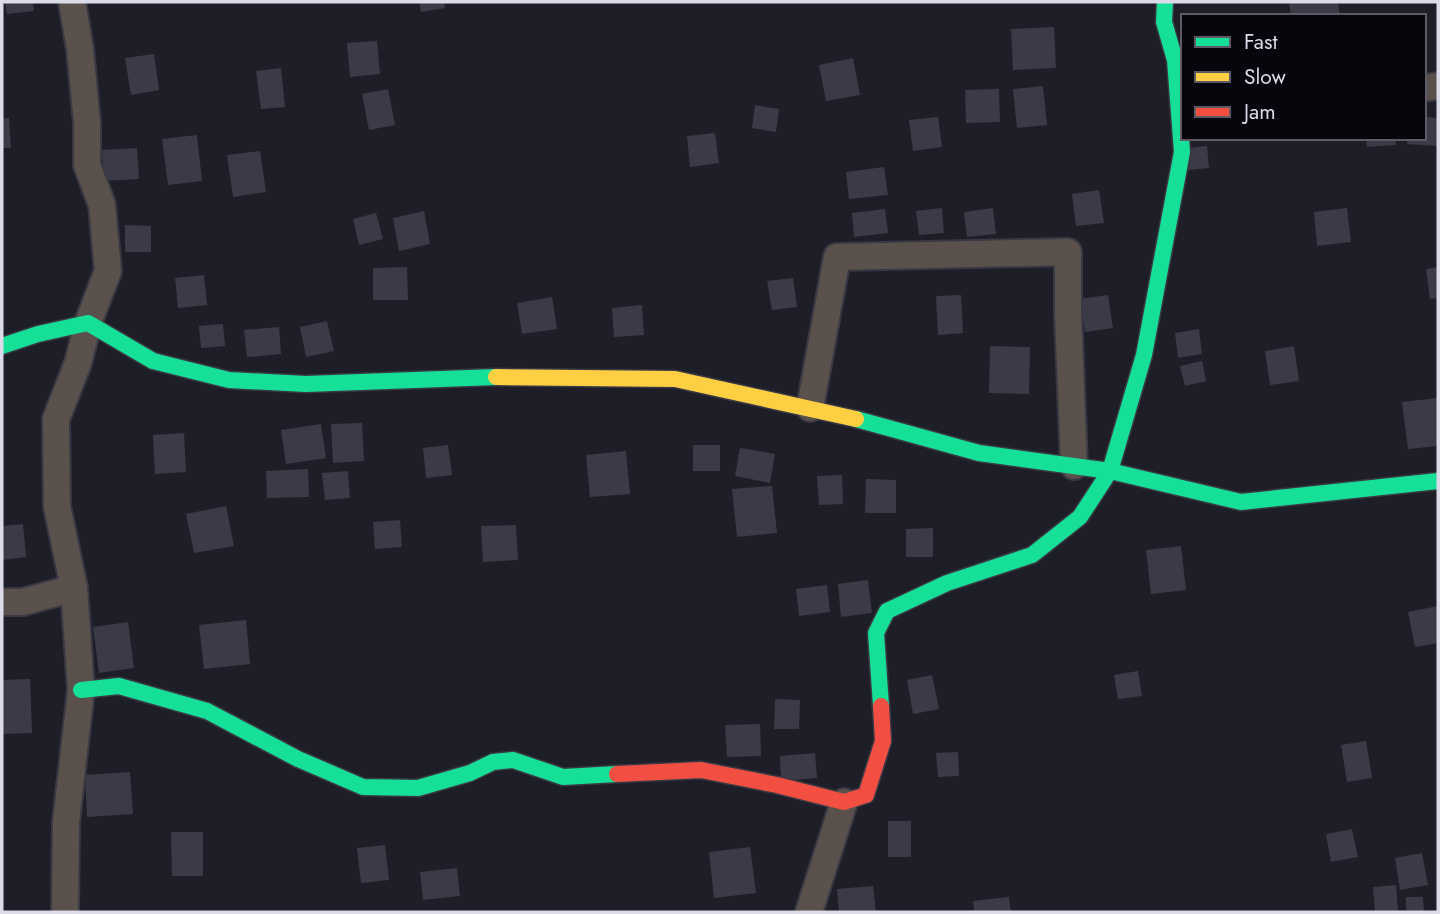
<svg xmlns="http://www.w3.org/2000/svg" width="1440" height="914" viewBox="0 0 1440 914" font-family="Jost,sans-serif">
<rect width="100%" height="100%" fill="#1e1e29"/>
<g fill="#3b3a47">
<polygon points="5,2 33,2 34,11 7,14"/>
<polygon points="419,2 444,2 445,8 421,12"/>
<polygon points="1289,2 1338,2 1340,16 1291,16"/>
<polygon points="1054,27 1056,68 1013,70 1011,29"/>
<polygon points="377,41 380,74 350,77 347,43"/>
<polygon points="154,54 159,90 131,95 125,58"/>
<polygon points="853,58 860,95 826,101 819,65"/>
<polygon points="281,68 285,107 261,109 256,71"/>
<polygon points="1043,86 1047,125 1017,128 1013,89"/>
<polygon points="388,89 395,125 369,130 362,94"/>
<polygon points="999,89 1000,122 966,123 965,90"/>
<polygon points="755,105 779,109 776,132 752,128"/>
<polygon points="938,117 942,147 913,151 909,120"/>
<polygon points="1424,117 1438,118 1437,146 1407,144 1408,138 1424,138"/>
<polygon points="9,118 11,148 2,148 2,119"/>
<polygon points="715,133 719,163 690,167 687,136"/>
<polygon points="197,135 202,181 168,185 162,139"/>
<polygon points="1366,138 1395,138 1396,145 1367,147"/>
<polygon points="1207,146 1209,168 1188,170 1187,148"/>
<polygon points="137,148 139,179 104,181 102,150"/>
<polygon points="260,151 266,192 233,197 227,155"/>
<polygon points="884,167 888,195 849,199 846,172"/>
<polygon points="1099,190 1104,223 1076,226 1072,194"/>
<polygon points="942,208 944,233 919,235 916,211"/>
<polygon points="993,208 996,234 967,237 964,212"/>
<polygon points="1347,208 1351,242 1317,246 1314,212"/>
<polygon points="885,209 888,233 854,237 852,213"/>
<polygon points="424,211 430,244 399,251 393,218"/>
<polygon points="376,213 383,239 359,245 353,219"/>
<polygon points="125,225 151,226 151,252 125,252"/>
<polygon points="407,267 408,300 373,300 373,268"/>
<polygon points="1438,267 1438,298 1430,299 1426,269"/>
<polygon points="204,275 207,305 178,308 175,278"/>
<polygon points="793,278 797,307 772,310 767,281"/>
<polygon points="961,295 963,333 938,335 936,296"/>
<polygon points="1108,295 1113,328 1085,332 1080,299"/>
<polygon points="552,297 557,329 522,334 517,303"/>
<polygon points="642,305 644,335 614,337 612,308"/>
<polygon points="327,321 334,351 306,357 300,327"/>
<polygon points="223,324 225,346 201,348 199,326"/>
<polygon points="279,327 281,354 247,357 244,330"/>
<polygon points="1199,329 1202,354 1178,358 1175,333"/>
<polygon points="990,346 1030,347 1029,394 989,393"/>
<polygon points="1294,346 1299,381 1270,385 1265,351"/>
<polygon points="1202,361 1206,381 1185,386 1180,366"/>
<polygon points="1438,398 1438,446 1408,449 1402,402"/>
<polygon points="362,423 364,461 333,463 331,424"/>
<polygon points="321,424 326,458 286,464 281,430"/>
<polygon points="184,433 186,472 155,474 153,435"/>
<polygon points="448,445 452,475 426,478 423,448"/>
<rect x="693" y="445" width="27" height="26"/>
<polygon points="740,448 775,454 770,483 735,476"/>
<polygon points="626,451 630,494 590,497 586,455"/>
<polygon points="308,469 309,497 267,498 266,471"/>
<polygon points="348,471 350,498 325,500 322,473"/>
<polygon points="842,475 843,504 819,505 817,476"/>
<polygon points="866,479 896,480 896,513 865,513"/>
<polygon points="772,486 777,533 737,537 732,489"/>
<polygon points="226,506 234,546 194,553 186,514"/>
<polygon points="400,520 402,547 375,549 373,522"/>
<polygon points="23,524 26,557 2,560 2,526"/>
<polygon points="516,525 518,560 483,562 481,526"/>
<polygon points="933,528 933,557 906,557 906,529"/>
<polygon points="1181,546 1186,590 1151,594 1146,550"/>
<polygon points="868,580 872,613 841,617 838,584"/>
<polygon points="827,585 830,612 799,616 796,589"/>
<polygon points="1438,606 1438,643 1415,647 1408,612"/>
<polygon points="246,620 250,664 204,669 199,625"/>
<polygon points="128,622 134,668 99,673 93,627"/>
<polygon points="1138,671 1142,696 1118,699 1114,675"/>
<polygon points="932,675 939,709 913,714 907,680"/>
<polygon points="30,679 32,733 2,734 2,680"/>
<polygon points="775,699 800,700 799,729 774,729"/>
<polygon points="760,724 761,756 727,757 725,725"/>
<polygon points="1366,741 1372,778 1347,782 1341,745"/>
<polygon points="958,752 959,776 938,777 936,753"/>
<polygon points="815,753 817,778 781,781 780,756"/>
<polygon points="130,772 133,814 87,817 85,775"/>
<rect x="888" y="821" width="23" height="36"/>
<polygon points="1352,829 1358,857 1331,862 1326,834"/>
<polygon points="171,832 203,832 203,876 172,876"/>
<polygon points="385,845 389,880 361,883 357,848"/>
<polygon points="750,847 756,893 714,898 709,852"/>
<polygon points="1422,853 1428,885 1400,890 1395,858"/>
<polygon points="457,868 460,896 423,900 420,872"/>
<polygon points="1396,885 1398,912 1375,912 1373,887"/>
<polygon points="873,886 876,912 839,912 837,889"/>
<polygon points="1009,897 1011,912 974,912 973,901"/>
<polygon points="1406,897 1423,897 1424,912 1406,912"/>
</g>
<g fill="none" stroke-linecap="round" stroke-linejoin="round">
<defs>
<g id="street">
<polyline points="1424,88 1438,86"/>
<polyline points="810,408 837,257 1068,252 1068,313 1074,466"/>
<polyline points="2,602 23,602 74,588"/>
<polyline points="65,912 66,822 81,690 74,588 57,506 56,419 78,363 88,323 108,271 102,205 87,165 87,123 80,49 72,2"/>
<polyline points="809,912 844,802"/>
</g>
<g id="fast">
<polyline points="2,346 38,334 88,323 153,361 229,380 306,384 496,377"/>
<polyline points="856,419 979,453 1110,471 1241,502 1438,481"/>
<polyline points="81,690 119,686 207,711 298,759 363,787 418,788 470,773 493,762 513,760 563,777 617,774"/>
<polyline points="881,706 876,633 887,611 947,583 1032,555 1080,517 1110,471 1144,355 1182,152 1175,60 1164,22 1165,2"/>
</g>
<polyline id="slow" points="496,377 675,379 856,419"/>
<polyline id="jam" points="617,774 701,770 777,785 844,802 866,795 883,741 881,706"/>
</defs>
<use href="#street" stroke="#393943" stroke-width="30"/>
<use href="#fast" stroke="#393943" stroke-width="19"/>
<use href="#slow" stroke="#393943" stroke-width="19"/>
<use href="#jam" stroke="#393943" stroke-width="19"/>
<use href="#street" stroke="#5a514d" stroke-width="26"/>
<use href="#fast" stroke="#16e098" stroke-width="16"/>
<use href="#slow" stroke="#ffcf43" stroke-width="16"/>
<use href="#jam" stroke="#f24e42" stroke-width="16"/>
</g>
<rect width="1440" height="914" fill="none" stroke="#dcdbe9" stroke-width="7"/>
<rect x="1181" y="14" width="245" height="126" fill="#06060d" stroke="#5c5b65" stroke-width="2"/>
<rect x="1195" y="37" width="35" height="10" fill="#16e098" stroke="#5c5b65" stroke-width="2"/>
<text x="1244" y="49" font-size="21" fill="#dcdbe9">Fast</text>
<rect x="1195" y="72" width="35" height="10" fill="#ffcf43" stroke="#5c5b65" stroke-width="2"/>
<text x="1244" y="84" font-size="21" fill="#dcdbe9">Slow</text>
<rect x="1195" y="107" width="35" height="10" fill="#f24e42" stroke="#5c5b65" stroke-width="2"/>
<text x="1244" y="119" font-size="21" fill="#dcdbe9">Jam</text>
</svg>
